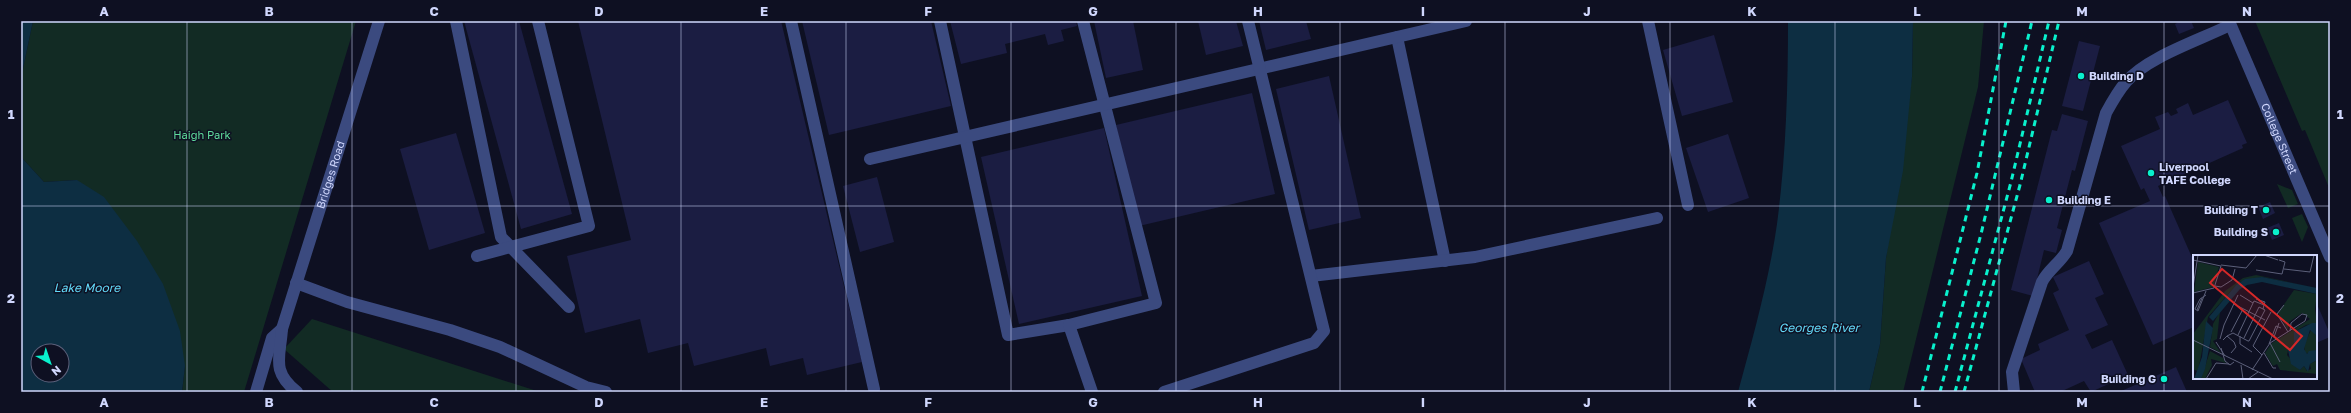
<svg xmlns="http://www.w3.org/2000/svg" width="2351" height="413" viewBox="0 0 2351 413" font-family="'Golos Text',sans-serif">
<rect width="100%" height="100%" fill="#0e1022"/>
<g fill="#122b24">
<polygon points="33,21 356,21 244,392 182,392 185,366 77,180 44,182 22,158 21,78"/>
<polygon points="1913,21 1984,21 1978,87 1903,392 1869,392 1880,344 1886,258 1912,77"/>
<polygon points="2255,21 2330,21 2330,190 2305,130 2302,131 2299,124"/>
<polygon points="2277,184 2292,190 2298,204 2288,208"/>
<polygon points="2302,214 2308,227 2302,242 2292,218"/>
<polygon points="312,319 540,392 333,392 284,349"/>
</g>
<g fill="#0d2e42" fill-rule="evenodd">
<polygon points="21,21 33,21 21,78"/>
<path d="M 1788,21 L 1913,21 L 1912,77 L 1903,171 L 1886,258 L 1880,344 L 1869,392 L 1738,392 C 1753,337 1769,280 1777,224 C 1786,156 1788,89 1788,21 Z"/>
<path d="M 21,152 L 22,158 L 44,182 L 77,180 L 104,197 L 137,241 L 163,284 L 180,331 L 185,366 L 182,392 L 21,392 ZM 38,351 L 62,351 L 62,375 L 38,375 Z"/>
</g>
<g fill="#1b1d42">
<polygon points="464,21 519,21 572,214 521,229"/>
<polygon points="578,21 781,21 862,362 807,375 803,358 770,366 766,348 694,366 688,343 648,353 640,319 585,333 567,256 631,240"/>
<polygon points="802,21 931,21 951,106 829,135"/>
<polygon points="950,21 1076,21 1077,26 1061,30 1064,41 1048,45 1045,34 1005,44 1007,53 961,64"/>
<polygon points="1094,21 1133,21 1143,70 1106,78"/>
<polygon points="1198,21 1236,21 1243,46 1206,55"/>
<polygon points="1259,21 1306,21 1311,39 1266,50"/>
<polygon points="2181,21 2191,21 2194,28 2179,34 2175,24"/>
<polygon points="1714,35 1733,102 1682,116 1663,50"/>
<polygon points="2079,41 2100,46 2083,111 2062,106"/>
<polygon points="1329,76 1361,218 1309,230 1276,89"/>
<polygon points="1252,93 1275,194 1139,226 1116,125"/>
<polygon points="2228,100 2247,143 2242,145 2243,148 2158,186 2163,197 2165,196 2194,262 2194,327 2153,345 2099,223 2150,201 2144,188 2141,190 2121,146 2160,129 2155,117 2168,112 2171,116 2178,113 2176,109 2188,103 2193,115"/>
<polygon points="2062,114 2088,121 2075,171 2072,170 2057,228 2062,230 2056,253 2044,250 2033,296 2011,290 2052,130 2057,131"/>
<polygon points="1104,128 1142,296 1019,324 981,157"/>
<polygon points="456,133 485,233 429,250 400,149"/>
<polygon points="1728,134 1749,198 1708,212 1686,148"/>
<polygon points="877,177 894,242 860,252 843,186"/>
<polygon points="2270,202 2275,213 2263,219 2258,207"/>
<polygon points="2279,223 2284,235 2272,240 2267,228"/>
<polygon points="2089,261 2104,294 2095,298 2108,325 2085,335 2092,349 2112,340 2128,375 2091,392 2084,381 2060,392 2035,392 2021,359 2040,350 2038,344 2069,330 2053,293 2059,290 2053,277"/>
<polygon points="2316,302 2330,334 2330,337 2316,343"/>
<polygon points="2176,367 2187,392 2119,392"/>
</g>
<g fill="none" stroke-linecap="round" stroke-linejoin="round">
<g stroke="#3b4a7f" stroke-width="12">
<polyline points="456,21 501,237 569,307"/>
<polyline points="791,21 874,389"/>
<polyline points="940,21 1008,335 1069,325 1156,303 1083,21"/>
<polyline points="1648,21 1688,205"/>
<path id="s1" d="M 2229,21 L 2330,257"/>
<polyline points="1397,37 1445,261"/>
<polyline points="870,159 1466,21"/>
<polyline points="477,256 589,226 538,21"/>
<polyline points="1311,276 1475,257 1657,218"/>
<polyline points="296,283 347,302 450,330 500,347 586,387 606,392"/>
<polyline points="1069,325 1092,392"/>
<polyline points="256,392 272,338 282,329"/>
<path id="s2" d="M 297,392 C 271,371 280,358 282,329 L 379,21"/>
<polyline points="1164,392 1314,343 1324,331 1248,21"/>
<path d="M 2014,392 L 2012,372 L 2042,282 C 2048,270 2060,263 2067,251 L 2106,113 C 2112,102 2118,91 2126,82 C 2147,57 2200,40 2230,25"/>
</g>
<g stroke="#09f1cd" stroke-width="3" stroke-dasharray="6 5" stroke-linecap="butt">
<polyline points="1922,392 1977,173 2006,21"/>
<polyline points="1940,392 1981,234 2032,21"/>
<polyline points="1955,392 2011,182 2049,21"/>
<polyline points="1964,392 2020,185 2059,21"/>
</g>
</g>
<path fill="none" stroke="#d0d7fd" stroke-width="1" stroke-opacity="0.55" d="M 187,21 L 187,392M 352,21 L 352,392M 516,21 L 516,392M 681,21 L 681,392M 846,21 L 846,392M 1011,21 L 1011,392M 1176,21 L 1176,392M 1340,21 L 1340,392M 1505,21 L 1505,392M 1670,21 L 1670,392M 1835,21 L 1835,392M 1999,21 L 1999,392M 2164,21 L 2164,392M 21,206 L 2330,206"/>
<g fill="#09f1cd" stroke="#0e1022" stroke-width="1.5">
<circle cx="2081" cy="76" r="4"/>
<circle cx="2151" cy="173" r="4"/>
<circle cx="2049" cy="200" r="4"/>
<circle cx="2266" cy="210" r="4"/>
<circle cx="2276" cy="232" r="4"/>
<circle cx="2164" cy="379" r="4"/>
</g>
<g text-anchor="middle" stroke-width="3" stroke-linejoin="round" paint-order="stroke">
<g font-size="11" font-weight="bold" fill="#d0d7fd" stroke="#0e1022" text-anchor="start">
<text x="2089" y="80">Building D</text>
<text x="2159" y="171">Liverpool<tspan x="2159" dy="13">TAFE College</tspan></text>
<text x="2057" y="204">Building E</text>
<text x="2258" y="214" text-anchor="end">Building T</text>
<text x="2268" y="236" text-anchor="end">Building S</text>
<text x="2156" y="383" text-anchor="end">Building G</text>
</g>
<g font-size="11" fill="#5fdb9c" stroke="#0e1022">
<text x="202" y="139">Haigh Park</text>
</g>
<g font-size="11" fill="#d0d7fd" stroke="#0e1022">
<text dy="4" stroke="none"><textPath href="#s1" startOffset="128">College Street</textPath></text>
<text dy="4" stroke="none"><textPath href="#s2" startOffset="231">Bridges Road</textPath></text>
</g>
<g font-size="12" font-style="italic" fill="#62daf9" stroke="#0e1022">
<text x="87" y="292">Lake Moore</text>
<text x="1819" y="332">Georges River</text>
</g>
</g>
<g transform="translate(2193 255)">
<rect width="124" height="124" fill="#0e1022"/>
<path d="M 5,7 L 26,12 L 20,32 L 1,37 ZM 63,20 L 124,33 L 69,22 L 46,27 L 15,62 L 6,112 L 4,116 L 0,114 L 0,79 L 32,36 L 50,23 ZM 101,35 L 124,39 L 122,54 L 124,68 L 113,70 L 101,77 L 101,89 L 95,95 L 94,100 L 107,115 L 111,111 L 114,116 L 118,114 L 117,109 L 124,105 L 124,119 L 87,115 L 84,109 L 80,111 L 72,98 L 79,88 L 117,64 L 109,58 L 96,67 L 95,75 L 85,58 ZM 27,56 L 24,84 L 20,86 L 28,98 L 17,92 L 20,69 ZM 118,75 L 124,81 L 124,95 L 112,99 L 111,90 ZM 17,96 L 30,103 L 33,108 L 18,104 L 19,110 L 12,124 L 8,124 Z" fill="#122b24"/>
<path d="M 69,22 L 124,33 L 124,39 L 69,27 L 54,30 L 47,34 L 20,66 L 20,73 L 12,114 L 8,124 L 1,124 L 9,102 L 13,66 L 20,73 L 20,66 L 16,62 L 43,30 L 52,24 ZM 119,68 L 124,68 L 124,81 L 117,75 L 111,94 L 114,99 L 116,96 L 124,95 L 124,105 L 117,109 L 115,117 L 111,111 L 107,115 L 98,109 L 95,95 L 101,89 L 101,77 Z" fill="#0d2e42"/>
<path fill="none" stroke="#5c607a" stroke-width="1" d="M 71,0 L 85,5M 0,5 L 28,11 L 21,33 L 0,38M 28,10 L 53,13 L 64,0M 91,14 L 117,17 L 121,0M 63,15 L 89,19 L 92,7 L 86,5M 22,31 L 28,32 L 39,25 L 42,14M 0,32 L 5,0M 47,40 L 60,48M 63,44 L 72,47 L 71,50M 41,49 L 72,65M 91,50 L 84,59 L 95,77M 4,55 L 9,43M 5,56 L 2,54 L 7,44 L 13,40M 5,56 L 13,36M 38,77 L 50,54M 45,80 L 61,46 L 71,50 L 70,54M 34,81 L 40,78 L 55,86 L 56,86 L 72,55 L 66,52 L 51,83M 47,81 L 47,89 L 59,97M 81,82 L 86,68M 27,84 L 31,70 L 45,40M 0,85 L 80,124M 30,85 L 34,81 L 41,87 L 43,92 L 38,98M 23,87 L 32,101M 77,88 L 87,107M 76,89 L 83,71 L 88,73M 28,93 L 32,106 L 37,110 L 41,107M 71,98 L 80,113 L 83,113M 69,100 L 60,91 L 78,57M 48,110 L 50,124M 59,115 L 77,88 L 112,66 L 114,60 L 109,59 L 98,68 L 97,76M 13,124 L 23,108 L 36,109M 55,124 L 65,117"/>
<path fill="#d62828" fill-opacity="0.15" stroke="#d62828" stroke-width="2" d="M 29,14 L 109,81 L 97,95 L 17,28 Z"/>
<rect width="124" height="124" fill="none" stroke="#d0d7fd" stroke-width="2"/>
</g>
<rect width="2351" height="413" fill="none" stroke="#0e1022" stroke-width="44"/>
<g transform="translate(50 363) rotate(140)"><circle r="19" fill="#0e1022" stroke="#5c607a"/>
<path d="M0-3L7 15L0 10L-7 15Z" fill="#09f1cd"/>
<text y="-6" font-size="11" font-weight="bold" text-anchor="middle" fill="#d0d7fd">N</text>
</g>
<rect x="22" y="22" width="2307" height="369" fill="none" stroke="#d0d7fd" stroke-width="1.5"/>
<g font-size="13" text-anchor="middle" font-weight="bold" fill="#d0d7fd">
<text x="104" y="16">A</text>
<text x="269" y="16">B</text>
<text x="434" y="16">C</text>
<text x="599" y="16">D</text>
<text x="764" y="16">E</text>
<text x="928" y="16">F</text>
<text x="1093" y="16">G</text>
<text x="1258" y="16">H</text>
<text x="1423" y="16">I</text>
<text x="1587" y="16">J</text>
<text x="1752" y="16">K</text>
<text x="1917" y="16">L</text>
<text x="2082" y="16">M</text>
<text x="2247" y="16">N</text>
<text x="11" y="119">1</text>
<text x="2340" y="119">1</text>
<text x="11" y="303">2</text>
<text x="2340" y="303">2</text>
<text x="104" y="407">A</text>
<text x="269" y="407">B</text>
<text x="434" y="407">C</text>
<text x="599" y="407">D</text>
<text x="764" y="407">E</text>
<text x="928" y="407">F</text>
<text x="1093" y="407">G</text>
<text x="1258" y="407">H</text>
<text x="1423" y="407">I</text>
<text x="1587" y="407">J</text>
<text x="1752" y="407">K</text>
<text x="1917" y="407">L</text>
<text x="2082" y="407">M</text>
<text x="2247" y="407">N</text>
</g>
</svg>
